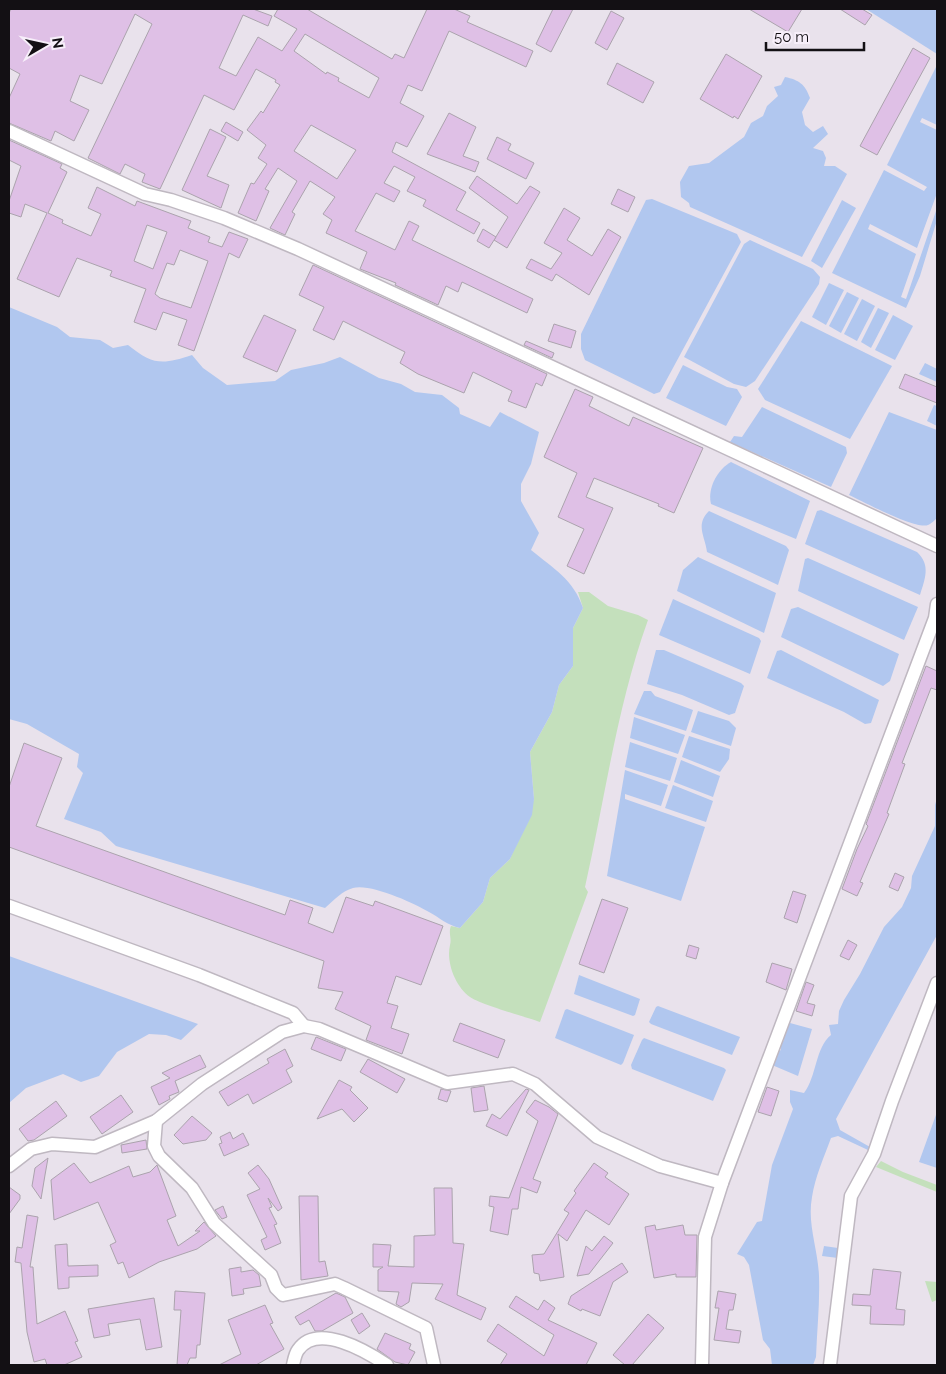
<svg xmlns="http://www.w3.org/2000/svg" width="946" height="1374" viewBox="0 0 946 1374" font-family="Raleway,sans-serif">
<rect width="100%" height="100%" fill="#e9e2ec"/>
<g fill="#c4e0bc">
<path d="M 578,592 L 589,592 L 608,606 L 638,615 L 648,620 C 617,706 605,798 585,887 L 588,892 L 540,1022 C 526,1017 479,1004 470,997 C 455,986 446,962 450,945 C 452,938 448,933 451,926 L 460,928 L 483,902 L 490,878 L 510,859 L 534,799 L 530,752 L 552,712 L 559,685 L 573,666 L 573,628 L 583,608 Z"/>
<polygon points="881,1161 903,1172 937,1185 937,1192 876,1167"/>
<polygon points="925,1281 937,1282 937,1300 932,1302"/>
</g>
<g fill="#b1c7ef">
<polygon points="866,9 937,9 937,54"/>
<polygon points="937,65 937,125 922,118 920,122 937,130 937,193 917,248 870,224 868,229 916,254 901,297 906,299 937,208 937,220 920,276 906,308 832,273 884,170 924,191 927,187 887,165"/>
<path d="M 785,77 C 799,80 805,84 810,98 L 802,112 L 805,125 L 813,132 L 823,126 L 828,134 L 813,148 L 823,151 L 826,158 L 824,166 L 835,166 L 847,174 L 802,257 L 690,207 L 689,203 L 681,197 L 680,182 L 689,166 L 709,163 L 744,137 L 751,123 L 763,116 L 767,106 L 778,96 L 774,87 L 781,85 Z"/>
<polygon points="652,199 737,234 741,242 660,392 654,394 585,360 581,349 581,334 646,200"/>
<polygon points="842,200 856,208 822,268 811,261"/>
<polygon points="750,240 813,269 820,277 819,284 755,381 746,387 734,384 684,357 744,244"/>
<polygon points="829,283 844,290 826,325 812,317"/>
<polygon points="847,292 859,298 841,333 829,326"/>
<polygon points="862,299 875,306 857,341 844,334"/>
<path d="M 9,307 L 57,327 L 70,337 L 100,340 L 113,348 L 128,345 C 153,365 162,365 192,355 L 203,368 L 227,385 L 275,381 L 291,370 L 324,363 L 340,357 L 379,378 L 401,384 L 415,392 L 442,395 L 459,408 L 460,414 L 490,427 L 500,412 L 539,432 L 531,464 L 521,484 L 521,501 L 539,533 L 531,550 C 553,568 574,580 583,608 L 573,628 L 573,666 L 559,685 L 552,712 L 530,752 L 534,799 L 532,815 L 510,859 L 490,878 L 483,902 L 460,928 C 447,925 440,918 429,912 C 414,903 370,883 353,888 C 342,891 334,900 325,908 L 116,846 L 101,832 L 64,819 L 83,773 L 77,767 L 79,754 L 27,724 L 9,719 Z"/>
<polygon points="878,308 889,313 871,348 861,342"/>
<polygon points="893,315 913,326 895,360 875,350"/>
<polygon points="801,321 892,366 850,439 765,400 758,389"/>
<polygon points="925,363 937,369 937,382 919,374"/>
<polygon points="683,365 727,387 737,389 742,397 726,426 666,398"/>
<polygon points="934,405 937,406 937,426 927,421"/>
<polygon points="762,407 846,447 847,453 831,487 730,442 734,436 742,437"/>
<path d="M 889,412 L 937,430 L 937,518 C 935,520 931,524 928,525 C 916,530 862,501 849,495 Z"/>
<path d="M 731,462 L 810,501 L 796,539 L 711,504 C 707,488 718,469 731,462 Z"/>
<path d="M 821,510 L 917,552 C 931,565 925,579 920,595 L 805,544 L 817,511 Z"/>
<path d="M 709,511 L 786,546 L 789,550 L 778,585 L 707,552 C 705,536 695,525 709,511 Z"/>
<polygon points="698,557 776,593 764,633 677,591 683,570"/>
<polygon points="808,558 918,607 904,640 798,591 805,559"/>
<polygon points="673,599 759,638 761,641 750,674 659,635"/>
<polygon points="798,607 899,654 890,681 883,686 781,637 791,609"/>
<polygon points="656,650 664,650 741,683 744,686 735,713 729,715 682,695 647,684"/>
<polygon points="781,650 879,700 871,723 865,724 844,712 767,678 777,651"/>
<polygon points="644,691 651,691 655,696 693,710 686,731 634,714"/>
<polygon points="698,711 729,721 736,728 731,746 691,732"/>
<polygon points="634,717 685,735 678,754 630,738"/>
<polygon points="689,736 730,749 729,759 720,772 682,757"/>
<polygon points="630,742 677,758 670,781 625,767"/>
<polygon points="681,760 720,776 713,797 674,782"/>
<polygon points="625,770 668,785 661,806 625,794 625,799 705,827 681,901 607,876"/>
<polygon points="673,785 713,801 706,822 665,808"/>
<path d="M 937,798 L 937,935 L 836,1119 L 840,1130 L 870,1147 L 868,1150 L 838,1136 L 831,1138 C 824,1157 815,1177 812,1197 C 807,1224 818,1249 819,1276 C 820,1303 817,1330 816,1357 L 813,1365 L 772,1365 L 770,1349 L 763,1340 L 749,1265 L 744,1257 L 737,1254 L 757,1222 L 762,1221 L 772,1165 L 793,1109 L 790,1102 L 790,1090 L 804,1093 C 817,1076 815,1048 831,1035 L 829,1025 L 838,1024 L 839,1011 L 844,1000 L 860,974 L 884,927 L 902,907 L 911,888 L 912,876 L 935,826 L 935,805 Z"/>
<polygon points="9,956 198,1024 181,1040 166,1035 149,1034 117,1052 99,1076 81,1082 63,1074 26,1088 9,1103"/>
<polygon points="579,975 640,999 635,1015 633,1016 574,994"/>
<polygon points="658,1006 740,1037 732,1055 651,1024 649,1022 656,1007"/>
<polygon points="567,1009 634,1035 623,1063 621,1065 555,1038 565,1010"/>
<polygon points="790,1023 812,1029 798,1076 772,1065 776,1053 781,1050 780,1045 784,1040 782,1033 786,1025"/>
<polygon points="644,1038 724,1068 726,1070 713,1101 632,1069 631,1065 642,1040"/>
<polygon points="937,1112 937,1168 919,1162"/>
<polygon points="824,1246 838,1248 838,1258 822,1256"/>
</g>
<g fill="#dfc0e6" stroke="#aba3ad" fill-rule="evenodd">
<path d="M 11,9 L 253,9 L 272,16 L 268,26 L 243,15 L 219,68 L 236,76 L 258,37 L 282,51 L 297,29 L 274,16 L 278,9 L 307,9 L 392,59 L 395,54 L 404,58 L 427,9 L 454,9 L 470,16 L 467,22 L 533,51 L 526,67 L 449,31 L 422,91 L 408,85 L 400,103 L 424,116 L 407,147 L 396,142 L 392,152 L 466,192 L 456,210 L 480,223 L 474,234 L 423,206 L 426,200 L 407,191 L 415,177 L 394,166 L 384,183 L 400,191 L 394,202 L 376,193 L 355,231 L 395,250 L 409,221 L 419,226 L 412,240 L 533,299 L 527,313 L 462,282 L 458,292 L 446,286 L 438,305 L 395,285 L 396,283 L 360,269 L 367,252 L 326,233 L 332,220 L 323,214 L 335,197 L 310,181 L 292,212 L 295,214 L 285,235 L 272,229 L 270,228 L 297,181 L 278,168 L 265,189 L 269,191 L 256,221 L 238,213 L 251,183 L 254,184 L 267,164 L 258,158 L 266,145 L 247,130 L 261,111 L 263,113 L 280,85 L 275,82 L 276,80 L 256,69 L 234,110 L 204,95 L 160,189 L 142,182 L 145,174 L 125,164 L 120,174 L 88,158 L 152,24 L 135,14 L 102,84 L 80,75 L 70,101 L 89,110 L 74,141 L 55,131 L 51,141 L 9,123 L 9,98 L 20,74 L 9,68 L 9,13 ZM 305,34 L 379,78 L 369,98 L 338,81 L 339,78 L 327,72 L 326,74 L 294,51 ZM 311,125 L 356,150 L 337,179 L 294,151 Z"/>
<polygon points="553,9 573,9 551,52 536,44"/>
<polygon points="749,9 802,9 788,32"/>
<polygon points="840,9 862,9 872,15 865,25"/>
<polygon points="611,11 624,18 607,50 595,43"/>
<polygon points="913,48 930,58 877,155 860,146"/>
<polygon points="726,54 762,76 738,119 734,116 733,118 700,99"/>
<polygon points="617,63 654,82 643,103 607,84"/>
<polygon points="449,113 476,127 463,156 479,162 475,172 427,154"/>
<polygon points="226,122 243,132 238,141 221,131"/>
<polygon points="210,129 226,137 207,176 229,185 221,208 182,190"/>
<polygon points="497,137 511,144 508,150 534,163 526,179 487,159"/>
<path d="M 9,140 L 62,164 L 60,168 L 67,172 L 48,213 L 63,220 L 62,223 L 91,236 L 101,214 L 88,208 L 97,187 L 135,206 L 137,201 L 191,221 L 188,228 L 210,237 L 208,242 L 222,247 L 229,232 L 248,239 L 239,258 L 229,253 L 194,351 L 178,345 L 187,320 L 163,312 L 156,330 L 134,322 L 146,289 L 110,276 L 112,271 L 77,258 L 59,297 L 17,279 L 47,213 L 25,204 L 21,217 L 9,213 L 9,201 L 21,166 L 9,160 ZM 147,225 L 167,232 L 153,269 L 134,261 ZM 180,250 L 208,261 L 191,308 L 160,298 L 155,294 L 167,263 L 174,265 Z"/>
<polygon points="477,176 517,204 530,186 540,192 507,248 494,240 508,217 469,188"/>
<polygon points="618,189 635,197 628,212 611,204"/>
<polygon points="564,208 580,218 567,240 592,256 608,229 621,237 589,295 556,274 552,281 526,268 531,259 551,269 562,253 544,243"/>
<polygon points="483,229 496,237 489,248 477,241"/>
<polygon points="313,265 547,374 542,386 536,383 526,408 508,401 512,391 473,372 464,393 418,374 400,363 405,352 343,321 334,340 313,330 324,307 299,295"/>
<polygon points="264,315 296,330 277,372 243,357"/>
<polygon points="554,324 576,331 571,348 548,341"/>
<polygon points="526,341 554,353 552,358 524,345"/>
<polygon points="905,374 937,387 937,403 899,388"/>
<polygon points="575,389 593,397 589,406 629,426 633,417 703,448 674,513 658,506 659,504 594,478 586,497 613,508 584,574 567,566 584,529 558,517 577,473 544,457"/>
<polygon points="926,666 937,671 937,690 931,688 902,763 905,764 887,813 889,814 860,882 863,883 857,896 842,889 857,849 868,826 866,824"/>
<polygon points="24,743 62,758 36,826 285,915 290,900 313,908 308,923 333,933 346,897 373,906 375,901 443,926 421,985 396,976 387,1003 398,1006 391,1028 409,1034 402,1054 366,1040 371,1026 335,1009 343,992 318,988 324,961 9,847 9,787"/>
<polygon points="895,873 904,877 898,891 889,887"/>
<polygon points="793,891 806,895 797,923 784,918"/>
<polygon points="602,899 628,908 604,973 579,964"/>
<polygon points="848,940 857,945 849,960 840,956"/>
<polygon points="689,945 699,948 696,959 686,956"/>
<polygon points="772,963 792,969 786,990 766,982"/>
<polygon points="806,982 814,985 807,1003 815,1005 812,1016 796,1011"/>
<polygon points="460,1023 505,1040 498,1058 453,1041"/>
<polygon points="316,1037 346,1049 341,1061 311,1049"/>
<polygon points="285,1049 293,1066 286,1070 292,1082 253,1104 248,1094 228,1106 219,1092 269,1063 267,1059"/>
<polygon points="200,1055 206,1067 175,1081 179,1092 169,1096 170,1099 159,1105 151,1087 170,1078 162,1073"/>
<polygon points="368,1059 405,1079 397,1093 360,1072"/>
<polygon points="339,1080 352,1087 350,1090 368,1108 354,1122 342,1109 317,1119"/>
<polygon points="484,1086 488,1110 474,1112 471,1088"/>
<polygon points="767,1087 779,1091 771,1116 758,1112"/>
<polygon points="441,1089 451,1091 447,1102 438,1099"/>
<polygon points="526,1089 529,1090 507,1136 486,1126 492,1114 500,1119"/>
<polygon points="121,1095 133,1112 102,1134 90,1117"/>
<polygon points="535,1100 549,1107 558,1114 533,1179 541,1182 537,1193 521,1187 518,1209 512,1209 508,1235 490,1231 494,1207 489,1206 490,1196 509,1198 538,1121 526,1112"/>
<polygon points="56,1101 67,1116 34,1140 28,1141 19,1129"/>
<polygon points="192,1116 212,1133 206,1140 183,1144 174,1135"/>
<polygon points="230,1132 233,1139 243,1133 249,1145 224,1156 219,1144 222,1143 220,1137"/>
<polygon points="146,1140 147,1149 122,1153 121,1145"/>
<polygon points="48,1158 45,1175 41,1199 32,1186 35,1168"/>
<polygon points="74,1163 90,1183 129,1166 133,1177 150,1172 157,1165 176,1216 167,1220 178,1246 200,1231 195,1231 204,1222 216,1236 197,1249 159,1262 129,1278 123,1262 118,1264 110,1245 116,1242 98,1202 54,1220 51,1180"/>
<polygon points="594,1163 608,1173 605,1177 629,1194 609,1225 586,1210 567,1241 558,1234 564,1277 540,1281 539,1274 534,1273 532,1255 544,1254 569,1213 564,1210 576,1193 574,1191"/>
<polygon points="258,1165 269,1179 282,1208 278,1211 268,1198 272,1207 269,1208 277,1224 274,1225 281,1243 265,1250 261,1240 267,1237 247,1195 260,1189 248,1173"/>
<polygon points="9,1187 20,1195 20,1199 9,1214"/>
<polygon points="434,1188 452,1188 453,1243 464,1244 457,1295 486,1308 481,1320 435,1299 443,1284 412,1283 409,1302 401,1307 396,1304 399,1292 378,1291 378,1270 383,1267 373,1267 373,1244 391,1245 388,1266 414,1267 414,1236 435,1235"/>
<polygon points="299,1196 318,1196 319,1262 325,1261 328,1276 301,1280"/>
<polygon points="223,1206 227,1217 222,1219 215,1210"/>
<polygon points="27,1215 38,1217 30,1267 33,1267 37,1324 65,1311 78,1341 75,1342 82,1357 64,1365 47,1365 45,1359 34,1362 27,1332 21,1263 15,1262 17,1247 22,1248"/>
<polygon points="655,1225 656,1230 683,1225 685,1235 697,1235 696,1277 676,1277 676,1274 654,1278 645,1227"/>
<polygon points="604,1236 613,1243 589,1274 577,1276 586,1246 592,1251"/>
<polygon points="67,1244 68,1266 98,1265 98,1276 69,1277 69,1288 58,1289 55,1245"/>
<polygon points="622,1263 628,1272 613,1282 600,1316 582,1309 581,1311 568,1304 571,1296"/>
<polygon points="241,1267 241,1272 253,1270 259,1275 261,1286 243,1289 244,1294 232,1296 229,1269"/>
<polygon points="873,1269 901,1272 896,1309 905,1310 904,1325 870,1324 871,1306 852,1305 853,1294 870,1295"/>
<polygon points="175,1291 205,1293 200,1345 197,1345 196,1358 190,1358 187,1365 177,1365 181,1310 174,1310"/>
<polygon points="718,1291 736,1294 733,1310 729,1310 726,1329 741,1331 739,1343 714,1340 719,1308 715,1308"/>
<polygon points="336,1293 345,1297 353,1313 322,1331 315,1331 309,1320 300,1325 295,1317"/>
<polygon points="516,1296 538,1310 544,1300 555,1308 548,1320 597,1343 586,1365 500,1365 507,1354 487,1341 498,1324 544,1356 554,1335 509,1307"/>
<polygon points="154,1298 162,1347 146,1350 140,1319 108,1324 110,1335 94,1338 88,1309"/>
<polygon points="265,1305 273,1323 270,1324 284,1349 256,1365 219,1365 241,1354 228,1320"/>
<polygon points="362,1313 370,1326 359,1334 351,1320"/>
<polygon points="648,1314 664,1328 632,1365 625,1365 613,1355"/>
<polygon points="385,1333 411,1344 409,1349 415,1352 408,1365 395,1362 377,1349"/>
</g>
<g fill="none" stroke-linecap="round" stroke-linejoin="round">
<defs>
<g id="minor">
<polyline points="9,131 145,194 171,200 224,218 298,249 937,546"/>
<polyline points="9,906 199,975 293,1013 304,1026"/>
<polyline points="156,1121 154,1146 159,1156 192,1188 214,1223 271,1275 276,1288 283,1295 335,1284 344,1288 426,1328 434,1365"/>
<polyline points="9,1166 31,1149 52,1144 95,1147 156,1121 202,1084 282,1032 304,1026 319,1029 447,1083 513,1074 535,1084 597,1137 660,1166 722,1183"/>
<path d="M 293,1365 C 294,1361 295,1354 298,1350 C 317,1322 366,1351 387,1365"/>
<polyline points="702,1365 705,1237 722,1183 935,618 937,604"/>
<polyline points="830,1365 851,1196 874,1154 892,1101 937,983"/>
</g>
</defs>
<use href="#minor" stroke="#bfb8c1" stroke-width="15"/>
<use href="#minor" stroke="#fff" stroke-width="12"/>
</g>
<rect width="946" height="1374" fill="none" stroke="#131014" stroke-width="20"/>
<g transform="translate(45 45) rotate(81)" stroke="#f7effa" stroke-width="4" paint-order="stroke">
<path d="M0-4L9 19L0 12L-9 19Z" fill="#131014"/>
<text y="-8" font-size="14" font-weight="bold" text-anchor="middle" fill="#131014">N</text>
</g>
<path d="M766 42v8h98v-8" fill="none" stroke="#131014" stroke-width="2.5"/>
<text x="774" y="42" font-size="15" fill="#131014" stroke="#f7effa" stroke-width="4" paint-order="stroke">50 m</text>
</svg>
